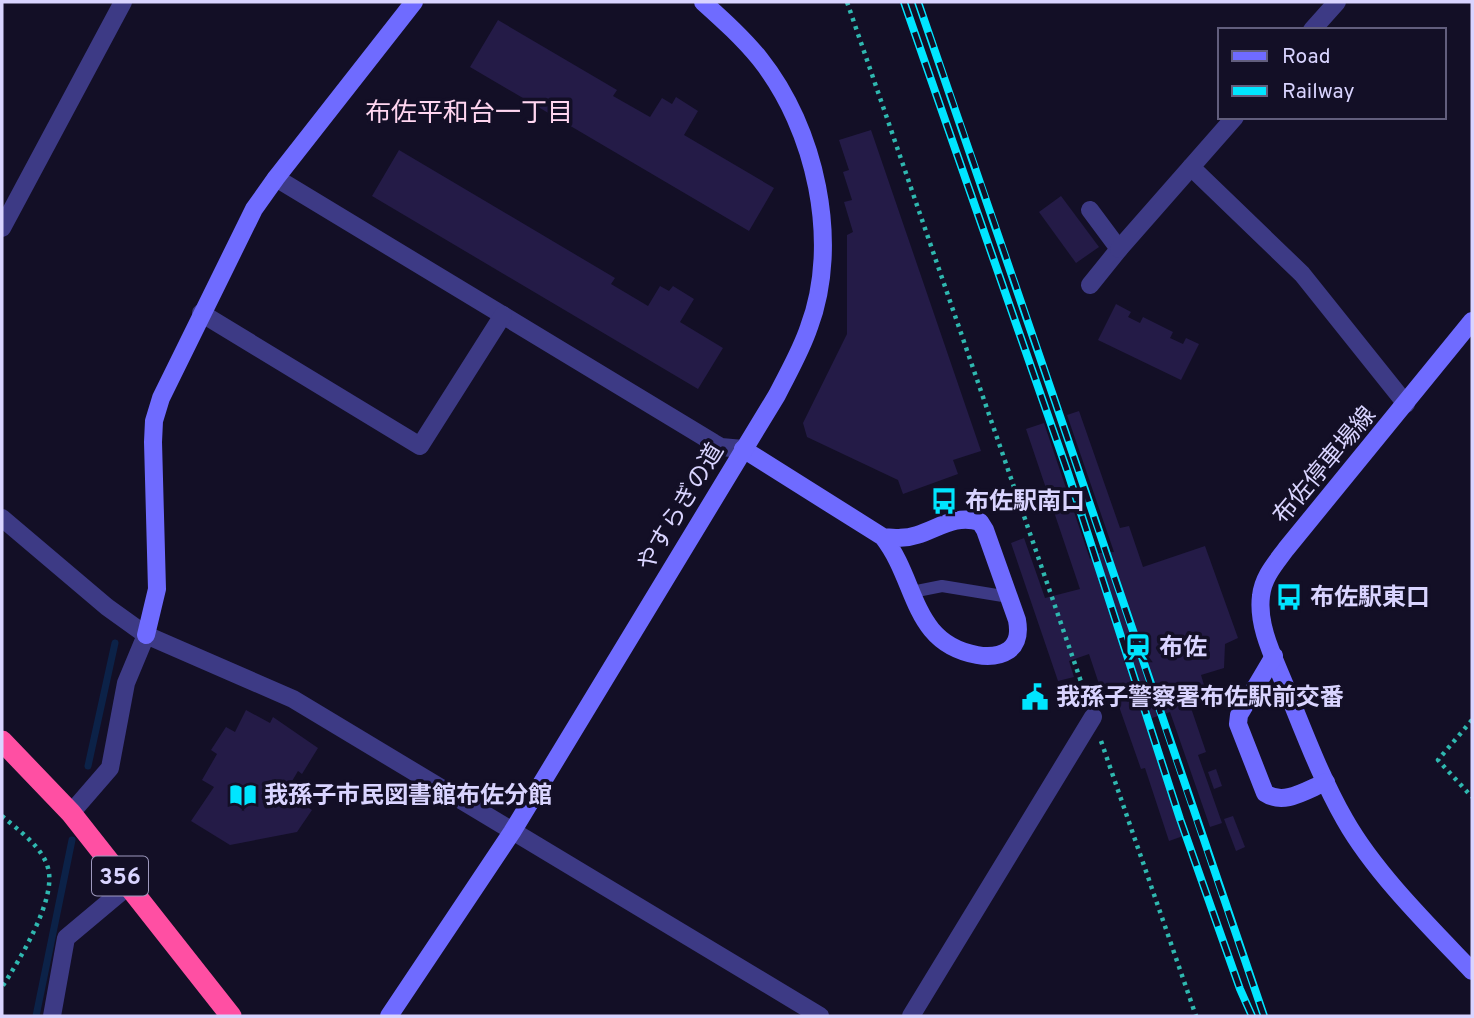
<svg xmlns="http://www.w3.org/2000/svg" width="1474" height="1018" viewBox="0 0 1474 1018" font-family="Overpass,'Noto Sans JP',sans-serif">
<rect width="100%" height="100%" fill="#130f26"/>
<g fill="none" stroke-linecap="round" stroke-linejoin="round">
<g stroke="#0c2248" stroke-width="7">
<polyline points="88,766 115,643"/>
<polyline points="36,1016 72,840"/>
</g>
</g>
<g fill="#241b47">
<polygon points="498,20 617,90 613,96 650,117 662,98 672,104 676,97 698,111 684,135 774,188 749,231 470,67"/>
<polygon points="871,130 981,451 953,460 958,474 903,494 898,480 807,437 803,423 847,334 847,235 853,232 844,202 852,200 843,172 849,170 839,140"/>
<polygon points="399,150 615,278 611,284 648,306 660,286 669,291 673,286 694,299 680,322 723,348 698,389 372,196"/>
<polygon points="1061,196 1099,247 1076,263 1039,212"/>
<polygon points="1116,304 1131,312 1128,317 1140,323 1143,317 1173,332 1170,338 1183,344 1186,338 1199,344 1181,380 1098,340"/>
<polygon points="1079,411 1120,528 1129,526 1143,567 1205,546 1238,638 1225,644 1224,668 1201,675 1208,698 1190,705 1206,752 1198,755 1222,823 1210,827 1170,712 1146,720 1186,835 1169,841 1145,768 1141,769 1115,695 1104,699 1089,654 1069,661 1074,677 1058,681 1011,543 1024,538 1045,598 1080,589 1026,429 1044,423 1090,559 1099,553 1114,552 1067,415"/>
<polygon points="246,710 270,723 273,717 318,748 302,774 298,771 285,793 312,810 297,832 230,845 191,821 214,787 202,780 217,754 211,750 226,727 235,732"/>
<polygon points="1216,769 1222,786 1214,789 1208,772"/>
<polygon points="1233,816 1245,847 1236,851 1224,819"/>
</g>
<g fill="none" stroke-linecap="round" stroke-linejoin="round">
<g stroke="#2fb8b0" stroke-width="4.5" stroke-dasharray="3.5 5" stroke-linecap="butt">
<polyline points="847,2 1087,699"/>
<polyline points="1472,720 1438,760 1472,797"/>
<polyline points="1101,741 1196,1016"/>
<path d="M 2,816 C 18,830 42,846 48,868 C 57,899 19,961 2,987"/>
</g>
<polyline stroke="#3d3a85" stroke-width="12" points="912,592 942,586 1009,597"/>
<g stroke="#3d3a85" stroke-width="18">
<polyline points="1312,30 1337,2"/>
<polyline points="1191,167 1302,274 1406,404"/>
<polyline points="276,178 714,443 721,447 743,449"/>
<polyline points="1090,210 1119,249 1090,285"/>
<polyline points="2,228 123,2"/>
<polyline points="1119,249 1235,117"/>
<polyline points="201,313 420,446 503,315"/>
<polyline points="2,518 107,607 146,635"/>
<polyline points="71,813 110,768 126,683 146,635 293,699 820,1016"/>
<polyline points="52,1016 66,938 128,886"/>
<polyline points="911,1016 1093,717"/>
</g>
<g stroke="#6f6bff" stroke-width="18">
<path d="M 1472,321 L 1286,549 C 1275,564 1263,577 1261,596 C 1257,627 1275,660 1286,688 C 1304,732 1321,778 1345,820 C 1375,873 1430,927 1472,971"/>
<path d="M 743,449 L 883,537 C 918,582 911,643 977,655 C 988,657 1000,656 1009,650 C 1019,642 1019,631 1017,620 L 985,530 L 980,522 C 956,514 939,528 917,535 C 905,539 895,538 883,537"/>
<polyline points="146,635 157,589 153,442 154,421 161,398 254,209 276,178 414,2"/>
<path d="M 1274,656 L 1239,715 L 1238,724 L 1265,793 C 1284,806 1306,790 1326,782"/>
<path d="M 389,1016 L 512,832 L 777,395 C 788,373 801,351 809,327 C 841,242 815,128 760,59 C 743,38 723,20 703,2"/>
</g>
<polyline stroke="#ff4fa3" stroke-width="21" points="2,741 71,813 231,1016"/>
<defs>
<g id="rail">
<polyline points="904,2 1068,473 1180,819 1240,989 1252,1016"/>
<path d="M 918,2 C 1036,339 1147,679 1264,1016"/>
</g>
</defs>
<use href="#rail" stroke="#00e5ff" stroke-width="8"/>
<use href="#rail" stroke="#130f26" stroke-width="5" stroke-dasharray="16" stroke-linecap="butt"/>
</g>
<defs>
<symbol id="bus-bare" viewBox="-9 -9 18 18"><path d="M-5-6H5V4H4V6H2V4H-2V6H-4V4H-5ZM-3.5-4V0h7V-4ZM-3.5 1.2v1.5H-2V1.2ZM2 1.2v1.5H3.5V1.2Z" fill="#00e5ff" stroke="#130f26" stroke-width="2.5" paint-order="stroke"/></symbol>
<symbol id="station-bare" viewBox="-9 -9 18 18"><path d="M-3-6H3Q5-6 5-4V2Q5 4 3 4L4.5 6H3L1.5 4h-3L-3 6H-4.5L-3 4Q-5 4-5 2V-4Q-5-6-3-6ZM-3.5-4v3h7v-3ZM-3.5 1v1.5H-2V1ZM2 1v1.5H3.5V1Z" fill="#00e5ff" stroke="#130f26" stroke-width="2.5" paint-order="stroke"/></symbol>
<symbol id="civic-bare" viewBox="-9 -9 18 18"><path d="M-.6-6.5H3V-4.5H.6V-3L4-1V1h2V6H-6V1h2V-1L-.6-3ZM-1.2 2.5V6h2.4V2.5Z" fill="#00e5ff" stroke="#130f26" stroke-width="2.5" paint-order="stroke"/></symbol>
<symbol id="library-bare" viewBox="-9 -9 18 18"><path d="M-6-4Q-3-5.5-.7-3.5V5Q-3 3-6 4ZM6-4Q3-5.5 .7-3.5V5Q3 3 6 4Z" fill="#00e5ff" stroke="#130f26" stroke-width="2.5" paint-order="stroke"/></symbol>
</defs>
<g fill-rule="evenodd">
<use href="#bus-bare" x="925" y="482" width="38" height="38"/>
<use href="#bus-bare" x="1270" y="578" width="38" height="38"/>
<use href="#station-bare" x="1119" y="628" width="38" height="38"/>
<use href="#civic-bare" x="1016" y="678" width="38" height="38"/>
<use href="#library-bare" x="224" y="776" width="38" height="38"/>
</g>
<g text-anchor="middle" stroke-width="7" stroke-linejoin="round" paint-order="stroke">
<rect fill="#130f26" stroke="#9e99be" stroke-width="2" x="92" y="856.5" width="56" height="39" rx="5"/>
<g font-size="23" font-weight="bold" fill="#d9d4ff">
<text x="120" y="884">356</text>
</g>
<g font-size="24" fill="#d9d4ff" stroke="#130f26">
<text transform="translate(1324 465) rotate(-50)" y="8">布佐停車場線</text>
<text transform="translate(680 507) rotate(-59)" y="8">やすらぎの道</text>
</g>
<g font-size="24" font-weight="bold" fill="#d9d4ff" stroke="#130f26" text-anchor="start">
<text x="965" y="509">布佐駅南口</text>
<text x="1310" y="605">布佐駅東口</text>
<text x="1159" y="655">布佐</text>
<text x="1056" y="705">我孫子警察署布佐駅前交番</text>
<text x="264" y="803">我孫子市民図書館布佐分館</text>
</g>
<g font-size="26" fill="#ffd6f0" stroke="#130f26">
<text x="469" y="121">布佐平和台一丁目</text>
</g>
</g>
<rect width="1474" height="1018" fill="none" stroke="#d9d4ff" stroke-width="7"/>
<rect x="1218" y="28" width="228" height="91" fill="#130f26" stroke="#625e7d" stroke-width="2"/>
<rect x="1232" y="51" width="35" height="10" fill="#6f6bff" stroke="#625e7d" stroke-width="2"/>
<text x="1282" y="63" font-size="21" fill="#d9d4ff">Road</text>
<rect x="1232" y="86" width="35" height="10" fill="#00e5ff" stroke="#625e7d" stroke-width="2"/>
<text x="1282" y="98" font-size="21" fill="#d9d4ff">Railway</text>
</svg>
